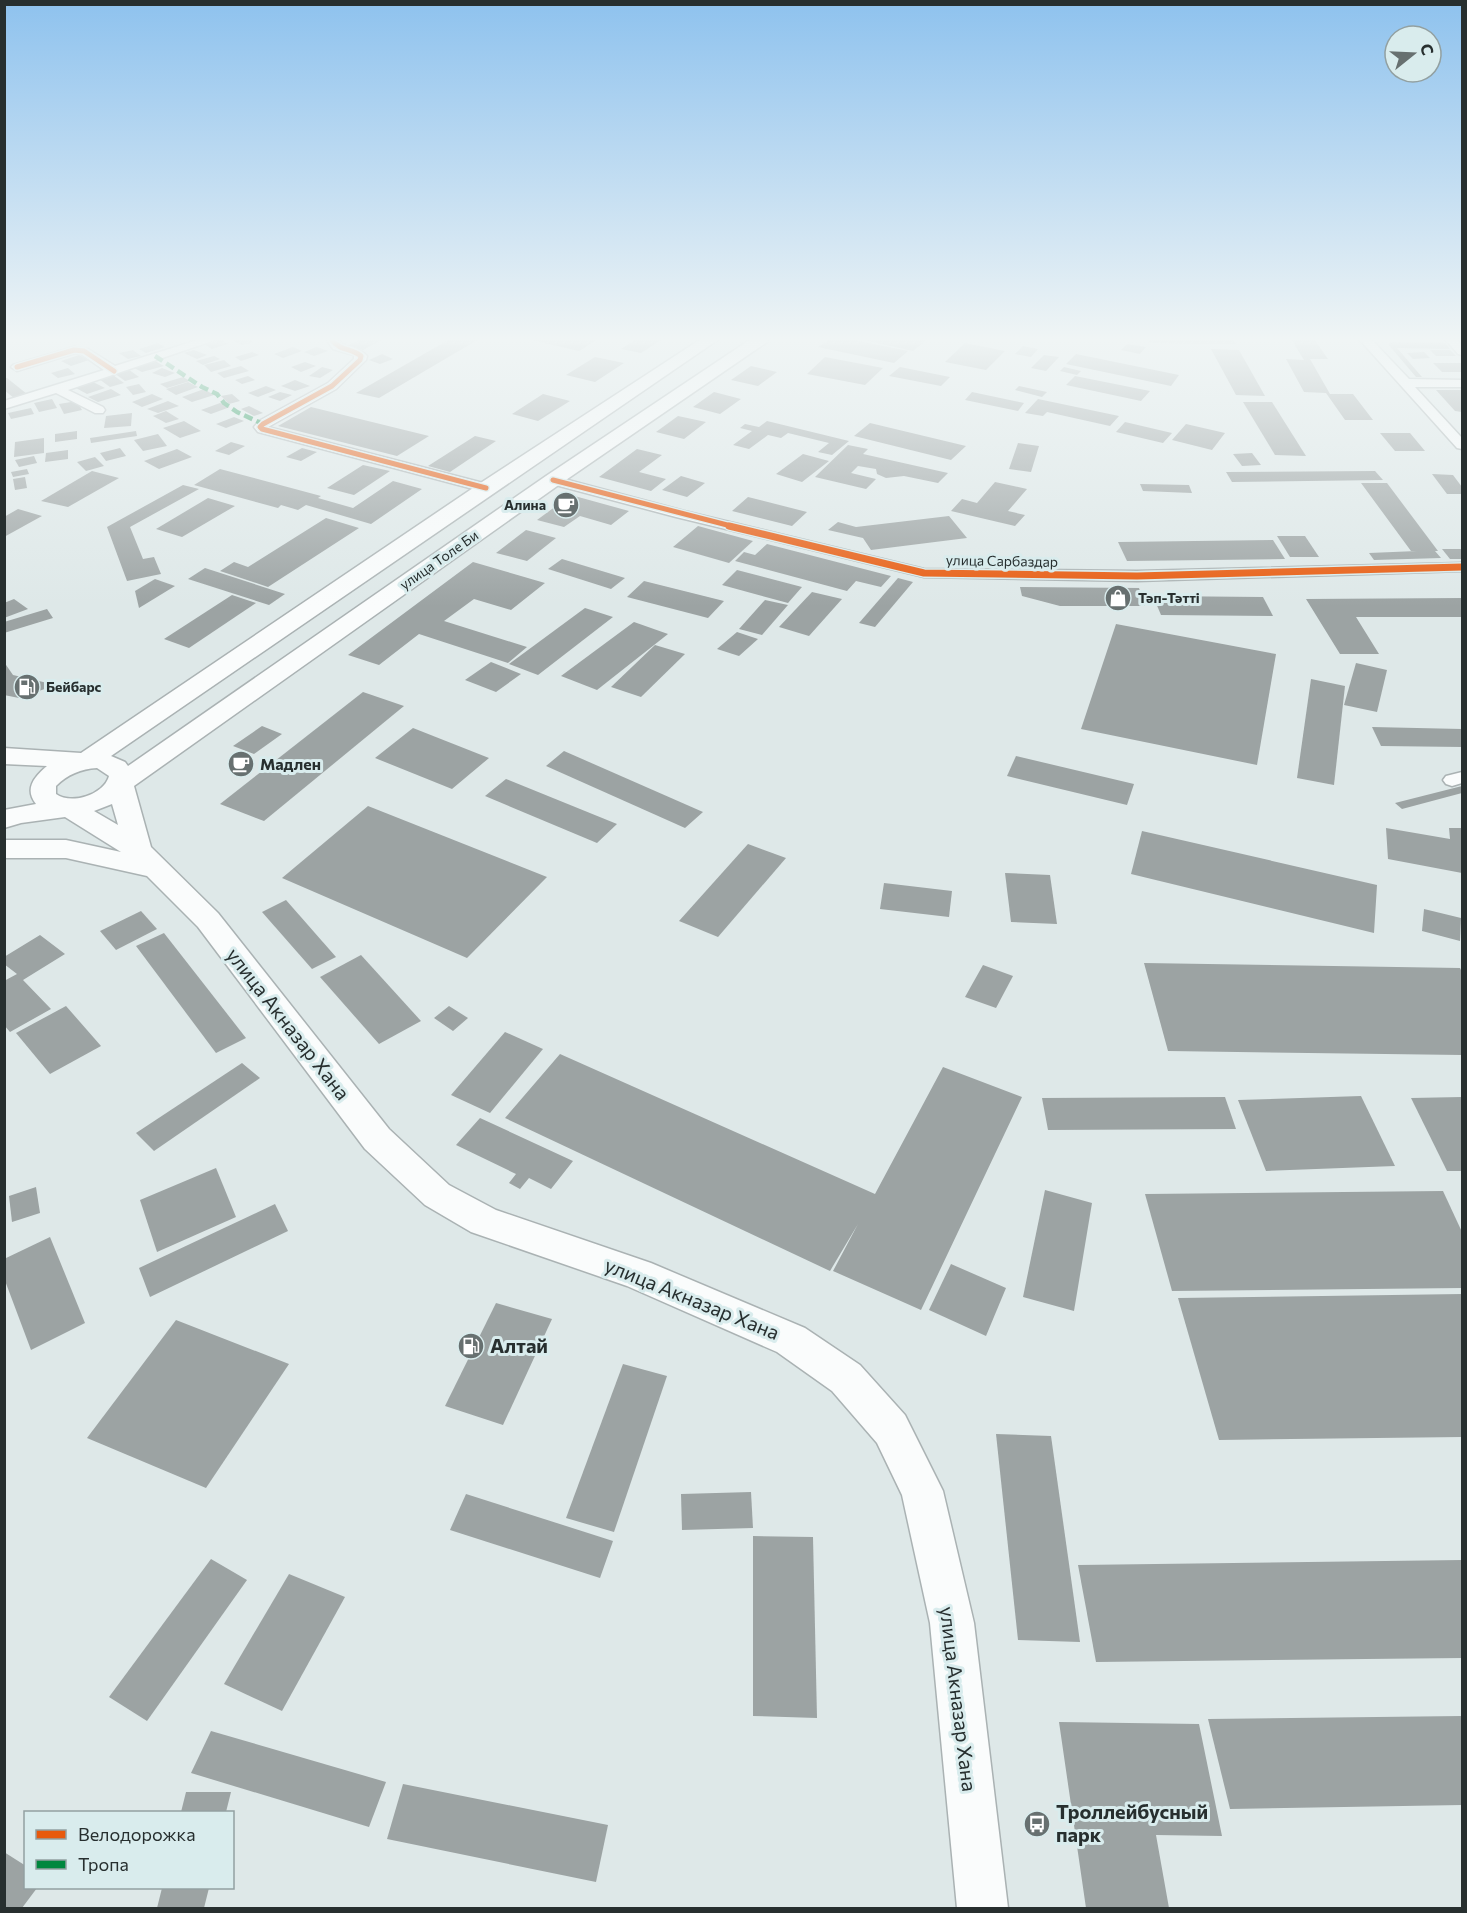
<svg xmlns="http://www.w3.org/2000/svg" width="1467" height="1913" viewBox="0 0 1467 1913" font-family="Commissioner,sans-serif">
<rect width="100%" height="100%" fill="#dee8e8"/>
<g fill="#9ca3a3">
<polygon points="240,339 248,339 254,342 242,345 233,341"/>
<polygon points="361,339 383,339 363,350 347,346"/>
<polygon points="450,339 479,339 379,398 356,393"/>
<polygon points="527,339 598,339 579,351"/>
<polygon points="637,339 663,339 641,353 621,349"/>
<polygon points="830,339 849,339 908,351 894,363 818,347"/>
<polygon points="871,339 914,340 928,339 913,351 868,341"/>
<polygon points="1148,339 1233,339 1236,344 1150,343"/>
<polygon points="1291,339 1314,339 1328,359 1310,359 1330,394 1353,394 1373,420 1345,420 1326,393 1304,392 1286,359 1304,360"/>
<polygon points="221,340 228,344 212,349 204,344"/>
<polygon points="1393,342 1445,343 1450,349 1397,348 1422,377 1416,377 1388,344"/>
<polygon points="158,343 165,347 146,353 139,349"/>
<polygon points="965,343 1005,351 986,370 945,362"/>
<polygon points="1127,344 1146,347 1140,354 1121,350"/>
<polygon points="1023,346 1038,349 1031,357 1015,354"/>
<polygon points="293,347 302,351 283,358 274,354"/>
<polygon points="317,347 328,351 314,356 304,352"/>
<polygon points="1211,349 1239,350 1265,396 1236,395"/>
<polygon points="133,350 141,356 128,359 119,353"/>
<polygon points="194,350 207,355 197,359 184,353"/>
<polygon points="1430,350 1450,350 1456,356 1436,356"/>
<polygon points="252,352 259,355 241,361 235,357"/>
<polygon points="1424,352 1430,358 1413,359 1407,353"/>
<polygon points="382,354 393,359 380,364 369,360"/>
<polygon points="1076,354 1179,375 1171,386 1066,364"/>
<polygon points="79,355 89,360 71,366 61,361"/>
<polygon points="1044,355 1059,357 1046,371 1031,368"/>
<polygon points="214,356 220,359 203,365 196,361"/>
<polygon points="595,357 624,363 595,382 566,375"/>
<polygon points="825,357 883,368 865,385 807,374"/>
<polygon points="224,360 231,366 211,372 204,365"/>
<polygon points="155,361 164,366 142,372 134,368"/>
<polygon points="305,362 316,366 301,372 291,367"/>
<polygon points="1433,363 1462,363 1462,372 1442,372"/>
<polygon points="241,366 249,371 224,378 217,373"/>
<polygon points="751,366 777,372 758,386 731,380"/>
<polygon points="322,367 333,370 320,378 309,376"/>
<polygon points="900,367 950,377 941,386 889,376"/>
<polygon points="1064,367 1081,371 1077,375 1060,371"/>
<polygon points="68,368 75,374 58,378 51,373"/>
<polygon points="162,368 175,373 165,377 152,373"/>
<polygon points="128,369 139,377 125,381 114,373"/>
<polygon points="113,375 124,383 110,387 99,379"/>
<polygon points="248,376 255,380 242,384 235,380"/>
<polygon points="1075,376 1150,391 1141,401 1066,385"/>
<polygon points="183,377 190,381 167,388 160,384"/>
<polygon points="4,378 7,378 27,394 14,398 4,390"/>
<polygon points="295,380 310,386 295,391 281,386"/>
<polygon points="93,382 105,388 87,394 76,388"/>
<polygon points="188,382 198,387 176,395 166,389"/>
<polygon points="139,384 146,392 133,395 126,387"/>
<polygon points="266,386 276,390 258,397 248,393"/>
<polygon points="1019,386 1047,392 1042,397 1015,390"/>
<polygon points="111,389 121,395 98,402 88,397"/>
<polygon points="204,389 214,395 192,402 182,397"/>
<polygon points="1436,390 1462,390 1462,412 1455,411"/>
<polygon points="280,392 292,395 280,401 268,397"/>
<polygon points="714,392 741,399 720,414 693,407"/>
<polygon points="972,392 1024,403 1018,411 965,400"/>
<polygon points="152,394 163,399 142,407 132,402"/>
<polygon points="232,394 240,401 229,404 221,396"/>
<polygon points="543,394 570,401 538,421 512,414"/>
<polygon points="52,399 57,408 39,412 34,403"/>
<polygon points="1038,399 1119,416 1110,426 1047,412 1043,416 1025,413"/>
<polygon points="77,401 82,410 64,414 59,404"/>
<polygon points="168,401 179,406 158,413 147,409"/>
<polygon points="1243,402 1272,402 1306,456 1275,455"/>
<polygon points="220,403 230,407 211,414 201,410"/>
<polygon points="249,406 263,413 254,416 241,409"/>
<polygon points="311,407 429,436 397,456 278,426"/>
<polygon points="31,408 34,414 11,419 8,413"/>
<polygon points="166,411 179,419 166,423 153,416"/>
<polygon points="132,413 131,426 104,428 106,416"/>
<polygon points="678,416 706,422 684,439 656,432"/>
<polygon points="234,417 244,421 226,428 216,424"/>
<polygon points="184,421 201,431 180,438 163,428"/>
<polygon points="767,421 849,441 832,455 818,452 829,443 788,433 781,438 768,435 749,449 733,445 752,431 740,428 745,424 759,427"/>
<polygon points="1125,422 1172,433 1163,443 1116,432"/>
<polygon points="870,423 966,446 951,460 854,436"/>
<polygon points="1186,424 1225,433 1212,450 1172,440"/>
<polygon points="77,431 77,439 55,442 55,434"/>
<polygon points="136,431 137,436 91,443 90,438"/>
<polygon points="1380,433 1410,433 1425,451 1395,451"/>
<polygon points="158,434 167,446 143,451 134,440"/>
<polygon points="475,436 496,441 450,472 428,466"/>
<polygon points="44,438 44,453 14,457 15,442"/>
<polygon points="231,442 245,446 229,455 215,451"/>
<polygon points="1018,443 1039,446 1031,472 1009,469"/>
<polygon points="848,445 868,449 863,454 948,473 938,483 904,476 886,478 877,474 876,469 858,466 851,473 876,479 866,489 815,477"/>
<polygon points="120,448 126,456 106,461 100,453"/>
<polygon points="302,448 317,452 301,461 286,457"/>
<polygon points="177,449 192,457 159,469 144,461"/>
<polygon points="637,449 662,455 639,472 666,479 651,491 599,477"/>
<polygon points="68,450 68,459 45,462 46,453"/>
<polygon points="1252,453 1261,465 1242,466 1233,454"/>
<polygon points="803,454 829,461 802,482 776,474"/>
<polygon points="34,456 37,463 19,467 15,460"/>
<polygon points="95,457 104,466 86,471 77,462"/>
<polygon points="363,465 390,471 354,495 327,488"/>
<polygon points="27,469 29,474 13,477 11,472"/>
<polygon points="220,469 321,496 318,498 353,508 393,481 422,489 371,524 306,505 298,510 281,505 278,508 194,485"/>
<polygon points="92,471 119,478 68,507 41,501"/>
<polygon points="1375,471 1383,480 1232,482 1226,472"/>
<polygon points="1432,474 1453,475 1462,487 1462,494 1447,494"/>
<polygon points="681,476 705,483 687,497 662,490"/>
<polygon points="25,477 27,488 15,490 13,479"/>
<polygon points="995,482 1027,489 1008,511 1025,515 1015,526 951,511 962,499 977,503"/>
<polygon points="1361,483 1387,483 1438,551 1435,551 1441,558 1374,560 1369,553 1417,551 1411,551"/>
<polygon points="1140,484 1189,485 1192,493 1143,491"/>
<polygon points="183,485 199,489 130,527 143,559 154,557 161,574 127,581 107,527"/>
<polygon points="571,495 629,511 611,525 580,516 564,527 537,520"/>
<polygon points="748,497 807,512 792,526 732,511"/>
<polygon points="208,498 235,506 182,537 156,529"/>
<polygon points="18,509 42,516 4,537 4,517"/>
<polygon points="949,516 967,538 871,550 863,538 828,530 838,522 856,527"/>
<polygon points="326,518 359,528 268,587 220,571 234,562 248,567"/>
<polygon points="698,526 753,541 729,563 673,547"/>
<polygon points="526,530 556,538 527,561 496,553"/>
<polygon points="1277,536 1305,536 1319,557 1290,557"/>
<polygon points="1273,540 1285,559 1127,561 1118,542"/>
<polygon points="767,544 891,576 881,587 856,581 847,591 735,561 744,552 755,555"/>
<polygon points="1442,549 1462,549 1462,559 1450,559"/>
<polygon points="562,559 625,578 611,589 548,569"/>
<polygon points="473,562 545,583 511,610 474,599 444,621 527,647 508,663 419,634 379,665 348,655"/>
<polygon points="205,568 285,594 269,605 188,579"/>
<polygon points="737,570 802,587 788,603 722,585"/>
<polygon points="898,578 913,582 875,627 859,623"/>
<polygon points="155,579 175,586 139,608 135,591"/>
<polygon points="644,581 724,601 708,618 627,597"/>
<polygon points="1020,587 1139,588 1145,606 1060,606 1022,596"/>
<polygon points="812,592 842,599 809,636 779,627"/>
<polygon points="232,595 256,603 189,648 164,639"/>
<polygon points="1153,596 1263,597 1273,616 1161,615"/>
<polygon points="1462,598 1462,617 1356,617 1379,654 1340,654 1306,599"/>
<polygon points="14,599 28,609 4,618 4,603"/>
<polygon points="765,600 788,605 762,635 739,629"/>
<polygon points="585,608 613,617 538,675 509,664"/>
<polygon points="47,609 53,618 4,633 4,622"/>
<polygon points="634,622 668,634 597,690 561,676"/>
<polygon points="1116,624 1276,654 1257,765 1081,729"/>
<polygon points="737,632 758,639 739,656 717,649"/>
<polygon points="655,645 685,654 641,697 611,687"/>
<polygon points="4,662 13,675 56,685 19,698 4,695"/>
<polygon points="491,662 521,674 496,692 465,680"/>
<polygon points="1356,663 1387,670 1377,712 1344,705"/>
<polygon points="1311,679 1345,686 1334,785 1297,778"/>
<polygon points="363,692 404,706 264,821 220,804"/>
<polygon points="262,726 282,734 254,754 233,746"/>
<polygon points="1372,727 1462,729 1462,747 1381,746"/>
<polygon points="413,728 489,758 452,789 375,758"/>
<polygon points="564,751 703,812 685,828 546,766"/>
<polygon points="1016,756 1134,784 1127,805 1007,776"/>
<polygon points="506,779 617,824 597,843 485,796"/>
<polygon points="1462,786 1462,793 1402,809 1395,803"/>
<polygon points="368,806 547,877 467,958 282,878"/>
<polygon points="1386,828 1450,839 1449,828 1462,828 1462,873 1388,859"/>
<polygon points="1142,831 1377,885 1374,933 1131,874"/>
<polygon points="748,844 786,858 718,937 679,921"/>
<polygon points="1005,873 1050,875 1057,924 1011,922"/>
<polygon points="884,883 952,891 949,917 880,909"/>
<polygon points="286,900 336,957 312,969 262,912"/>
<polygon points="1424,909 1461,918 1460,941 1422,931"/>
<polygon points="141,911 157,929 116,950 100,931"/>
<polygon points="164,933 246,1038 216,1053 136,946"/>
<polygon points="40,935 65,954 23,980 51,1009 10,1032 4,1025 4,981 17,974 4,964 4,957"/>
<polygon points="361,955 421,1021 379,1044 320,977"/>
<polygon points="1144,963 1460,968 1462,972 1462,1055 1168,1051"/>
<polygon points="983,965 1013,976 996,1008 965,997"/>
<polygon points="66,1006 101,1046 50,1074 16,1033"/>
<polygon points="449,1006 468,1018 453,1031 434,1018"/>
<polygon points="505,1032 543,1049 490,1113 451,1095"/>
<polygon points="560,1054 875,1194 943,1067 1022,1097 921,1310 833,1271 858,1224 830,1271 505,1118"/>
<polygon points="242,1063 260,1078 154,1151 136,1133"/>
<polygon points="1361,1096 1395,1166 1266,1171 1238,1100"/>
<polygon points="1225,1097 1236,1129 1048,1130 1042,1098"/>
<polygon points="1462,1097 1462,1171 1447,1171 1411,1098"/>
<polygon points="480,1118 573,1161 551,1189 529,1178 520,1189 509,1183 516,1174 456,1145"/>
<polygon points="216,1168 236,1217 157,1252 140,1200"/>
<polygon points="36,1187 40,1213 12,1222 9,1196"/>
<polygon points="1045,1190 1092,1203 1074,1311 1023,1297"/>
<polygon points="1443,1191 1462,1232 1462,1288 1172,1291 1145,1194"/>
<polygon points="275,1204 288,1231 150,1297 139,1268"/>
<polygon points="50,1237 85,1323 31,1350 4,1278 4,1259"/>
<polygon points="951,1264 1006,1288 986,1336 929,1310"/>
<polygon points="1462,1294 1462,1437 1219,1440 1178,1298"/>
<polygon points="496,1303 552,1319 503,1425 445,1406"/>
<polygon points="176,1320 289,1364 206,1488 87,1438"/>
<polygon points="623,1364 667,1376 614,1532 566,1518"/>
<polygon points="996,1434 1051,1436 1080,1642 1018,1640"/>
<polygon points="751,1492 753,1528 682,1530 681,1494"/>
<polygon points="466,1494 613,1541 600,1578 450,1530"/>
<polygon points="753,1536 813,1537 817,1718 753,1716"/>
<polygon points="211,1559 247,1580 147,1721 109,1697"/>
<polygon points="1462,1560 1462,1658 1096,1662 1078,1565"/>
<polygon points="289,1574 345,1597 282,1711 224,1684"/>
<polygon points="1462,1716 1462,1805 1230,1809 1208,1719"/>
<polygon points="1059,1722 1199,1724 1222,1836 1156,1835 1169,1908 1086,1908"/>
<polygon points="211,1731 386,1782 369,1827 191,1773"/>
<polygon points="403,1784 608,1825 596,1882 387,1839"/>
<polygon points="186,1792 231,1792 226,1812 181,1812"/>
<polygon points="4,1852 26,1866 26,1888 37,1888 22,1908 4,1908"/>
<polygon points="162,1888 209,1888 204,1908 157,1908"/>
</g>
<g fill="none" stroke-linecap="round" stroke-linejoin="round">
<defs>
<g id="street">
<polygon points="201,339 218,339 68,390 103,407 105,410 103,413 95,413 56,393 4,409 4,401 104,370 81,354 75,353 17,371 11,367 13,365 74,347 88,349 115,366"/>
<path d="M 326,339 L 337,339 C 344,349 359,346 367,356 L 366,360 L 336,389 L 268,427 L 491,485 L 493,488 L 491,491 L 481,491 L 258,432 L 254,427 L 259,421 L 328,383 L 354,359 L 354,355 L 333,349 Z"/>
<polygon points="1359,339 1371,339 1409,379 1462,380 1462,387 1415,387 1462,438 1462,449 1457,448"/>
<polygon points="1445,339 1456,339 1462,346 1462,355 1458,354"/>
<polygon points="553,476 684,511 924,569 1137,571 1462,563 1462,571 1137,581 924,577 676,517 548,483 546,480"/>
<polygon points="1462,772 1462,783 1452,786 1446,784 1443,780 1446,776"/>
</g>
<path id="secondary" d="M 701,339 L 719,339 L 111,756 L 125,762 L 128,766 L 546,476 L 751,339 L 769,339 L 767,342 L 560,484 L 134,786 L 151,847 L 218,913 L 389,1129 L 449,1185 L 496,1210 L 651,1263 L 805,1328 L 860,1365 L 905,1415 L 943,1491 L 974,1623 L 1008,1908 L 957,1908 L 930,1623 L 902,1495 L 877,1443 L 832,1391 L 777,1352 L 627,1286 L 471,1232 L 425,1205 L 365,1149 L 198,927 L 147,876 L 66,858 L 4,858 L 4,840 L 66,840 L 121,852 L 65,817 L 21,823 L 4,828 L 4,810 L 36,804 C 24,789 34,777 47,766 L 4,764 L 4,748 L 81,753 L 479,484 ZM 97,768 L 109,776 C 104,795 71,805 56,794 L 56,786 C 68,774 81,769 97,768 ZM 112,804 L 118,825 L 94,811 Z"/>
</defs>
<use href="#street" stroke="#aab2b3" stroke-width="3"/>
<use href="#secondary" stroke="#aab2b3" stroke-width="3"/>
<use href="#street" fill="#fafcfc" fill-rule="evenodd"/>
<use href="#secondary" fill="#fafcfc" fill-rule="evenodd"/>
<polyline stroke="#00873e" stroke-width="4.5" stroke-dasharray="9 4.5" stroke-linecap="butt" points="155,356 202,387 217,394 224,403 237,412 263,424"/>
<defs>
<g id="cycleway-far1">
<path d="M 331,339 C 341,352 350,347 361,356 L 360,360 L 332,386 L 263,424 L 260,427 L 262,429 L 486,488"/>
<polyline points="17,367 74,350 84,351 114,371"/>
<polyline points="553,480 735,527"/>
</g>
<polyline id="cycleway" points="729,526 924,573 1137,576 1462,567"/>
</defs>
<use href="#cycleway-far1" stroke="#d9eced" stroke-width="8"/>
<use href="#cycleway" stroke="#d9eced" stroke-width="10"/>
<use href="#cycleway-far1" stroke="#e8590c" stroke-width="5"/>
<use href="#cycleway" stroke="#e8590c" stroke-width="7"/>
</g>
<linearGradient id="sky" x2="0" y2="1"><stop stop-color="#8ec2ee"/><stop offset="0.56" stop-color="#f0f5f5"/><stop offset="1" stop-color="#f0f5f5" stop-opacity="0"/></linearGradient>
<rect width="1467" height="606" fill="url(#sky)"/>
<defs>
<symbol id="cafe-disc" viewBox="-11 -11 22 22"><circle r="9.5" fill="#677070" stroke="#d9eced"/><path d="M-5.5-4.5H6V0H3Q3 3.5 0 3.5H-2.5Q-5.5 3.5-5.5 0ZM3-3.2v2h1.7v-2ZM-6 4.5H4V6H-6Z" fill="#fff"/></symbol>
<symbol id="shop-disc" viewBox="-11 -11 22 22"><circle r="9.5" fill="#677070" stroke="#d9eced"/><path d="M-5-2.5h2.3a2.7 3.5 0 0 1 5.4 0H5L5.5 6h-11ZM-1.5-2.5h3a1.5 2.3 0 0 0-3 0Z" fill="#fff"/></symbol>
<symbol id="fuel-disc" viewBox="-11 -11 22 22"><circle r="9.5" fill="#677070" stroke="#d9eced"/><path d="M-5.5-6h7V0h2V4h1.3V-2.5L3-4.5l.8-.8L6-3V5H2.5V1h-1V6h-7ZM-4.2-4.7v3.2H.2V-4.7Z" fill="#fff"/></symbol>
<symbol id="bus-disc" viewBox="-11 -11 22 22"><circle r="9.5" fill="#677070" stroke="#d9eced"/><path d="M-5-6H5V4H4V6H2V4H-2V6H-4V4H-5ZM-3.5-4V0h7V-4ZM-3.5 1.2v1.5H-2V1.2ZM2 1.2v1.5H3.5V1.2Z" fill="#fff"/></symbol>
</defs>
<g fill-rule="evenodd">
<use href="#cafe-disc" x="551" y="490" width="30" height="30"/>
<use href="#shop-disc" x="1103" y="583" width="30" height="30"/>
<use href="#fuel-disc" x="12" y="672" width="30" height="30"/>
<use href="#cafe-disc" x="226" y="749" width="30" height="30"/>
<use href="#fuel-disc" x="456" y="1331" width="30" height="30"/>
<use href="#bus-disc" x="1022" y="1809" width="30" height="30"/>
</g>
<g text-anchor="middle" stroke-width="6" stroke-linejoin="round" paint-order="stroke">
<g font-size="14" font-weight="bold" fill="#272f2f" stroke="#d9eced" text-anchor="start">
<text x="546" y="510" text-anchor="end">Алина</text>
<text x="1138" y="603">Тәп-Тәтті</text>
<text x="46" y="692">Бейбарс</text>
</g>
<g font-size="14" fill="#272f2f" stroke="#d9eced">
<text transform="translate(439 560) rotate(-35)" y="5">улица Толе Би</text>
<text transform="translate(1002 561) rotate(1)" y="5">улица Сарбаздар</text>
</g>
<g font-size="16" font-weight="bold" fill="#272f2f" stroke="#d9eced" text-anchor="start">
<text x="260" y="770">Мадлен</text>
</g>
<g font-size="20" fill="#272f2f" stroke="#d9eced">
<text transform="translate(288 1024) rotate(52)" y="7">улица Акназар Хана</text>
<text transform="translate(692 1299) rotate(22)" y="7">улица Акназар Хана</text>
<text transform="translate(958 1699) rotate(83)" y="7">улица Акназар Хана</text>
</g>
<g font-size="20" font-weight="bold" fill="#272f2f" stroke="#d9eced" text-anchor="start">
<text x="490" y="1353">Алтай</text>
<text x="1056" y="1819">Троллейбусный<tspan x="1056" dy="23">парк</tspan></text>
</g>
</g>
<rect width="1467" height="1913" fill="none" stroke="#272f2f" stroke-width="12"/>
<rect x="24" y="1811" width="210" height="78" fill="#d9eced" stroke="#92a0a1" stroke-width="1.5"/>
<rect x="36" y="1830" width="30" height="9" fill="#e8590c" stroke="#92a0a1" stroke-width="1.5"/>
<text x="78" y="1841" font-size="18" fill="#272f2f">Велодорожка</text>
<rect x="36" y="1860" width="30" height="9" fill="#00873e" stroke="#92a0a1" stroke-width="1.5"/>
<text x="78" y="1871" font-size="18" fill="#272f2f">Тропа</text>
<g transform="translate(1413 54) rotate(72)"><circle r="28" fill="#d9eced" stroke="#92a0a1" stroke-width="1.5"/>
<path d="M0-4.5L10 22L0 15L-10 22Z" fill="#677070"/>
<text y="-9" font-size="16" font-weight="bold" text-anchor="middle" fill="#272f2f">С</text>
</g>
</svg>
